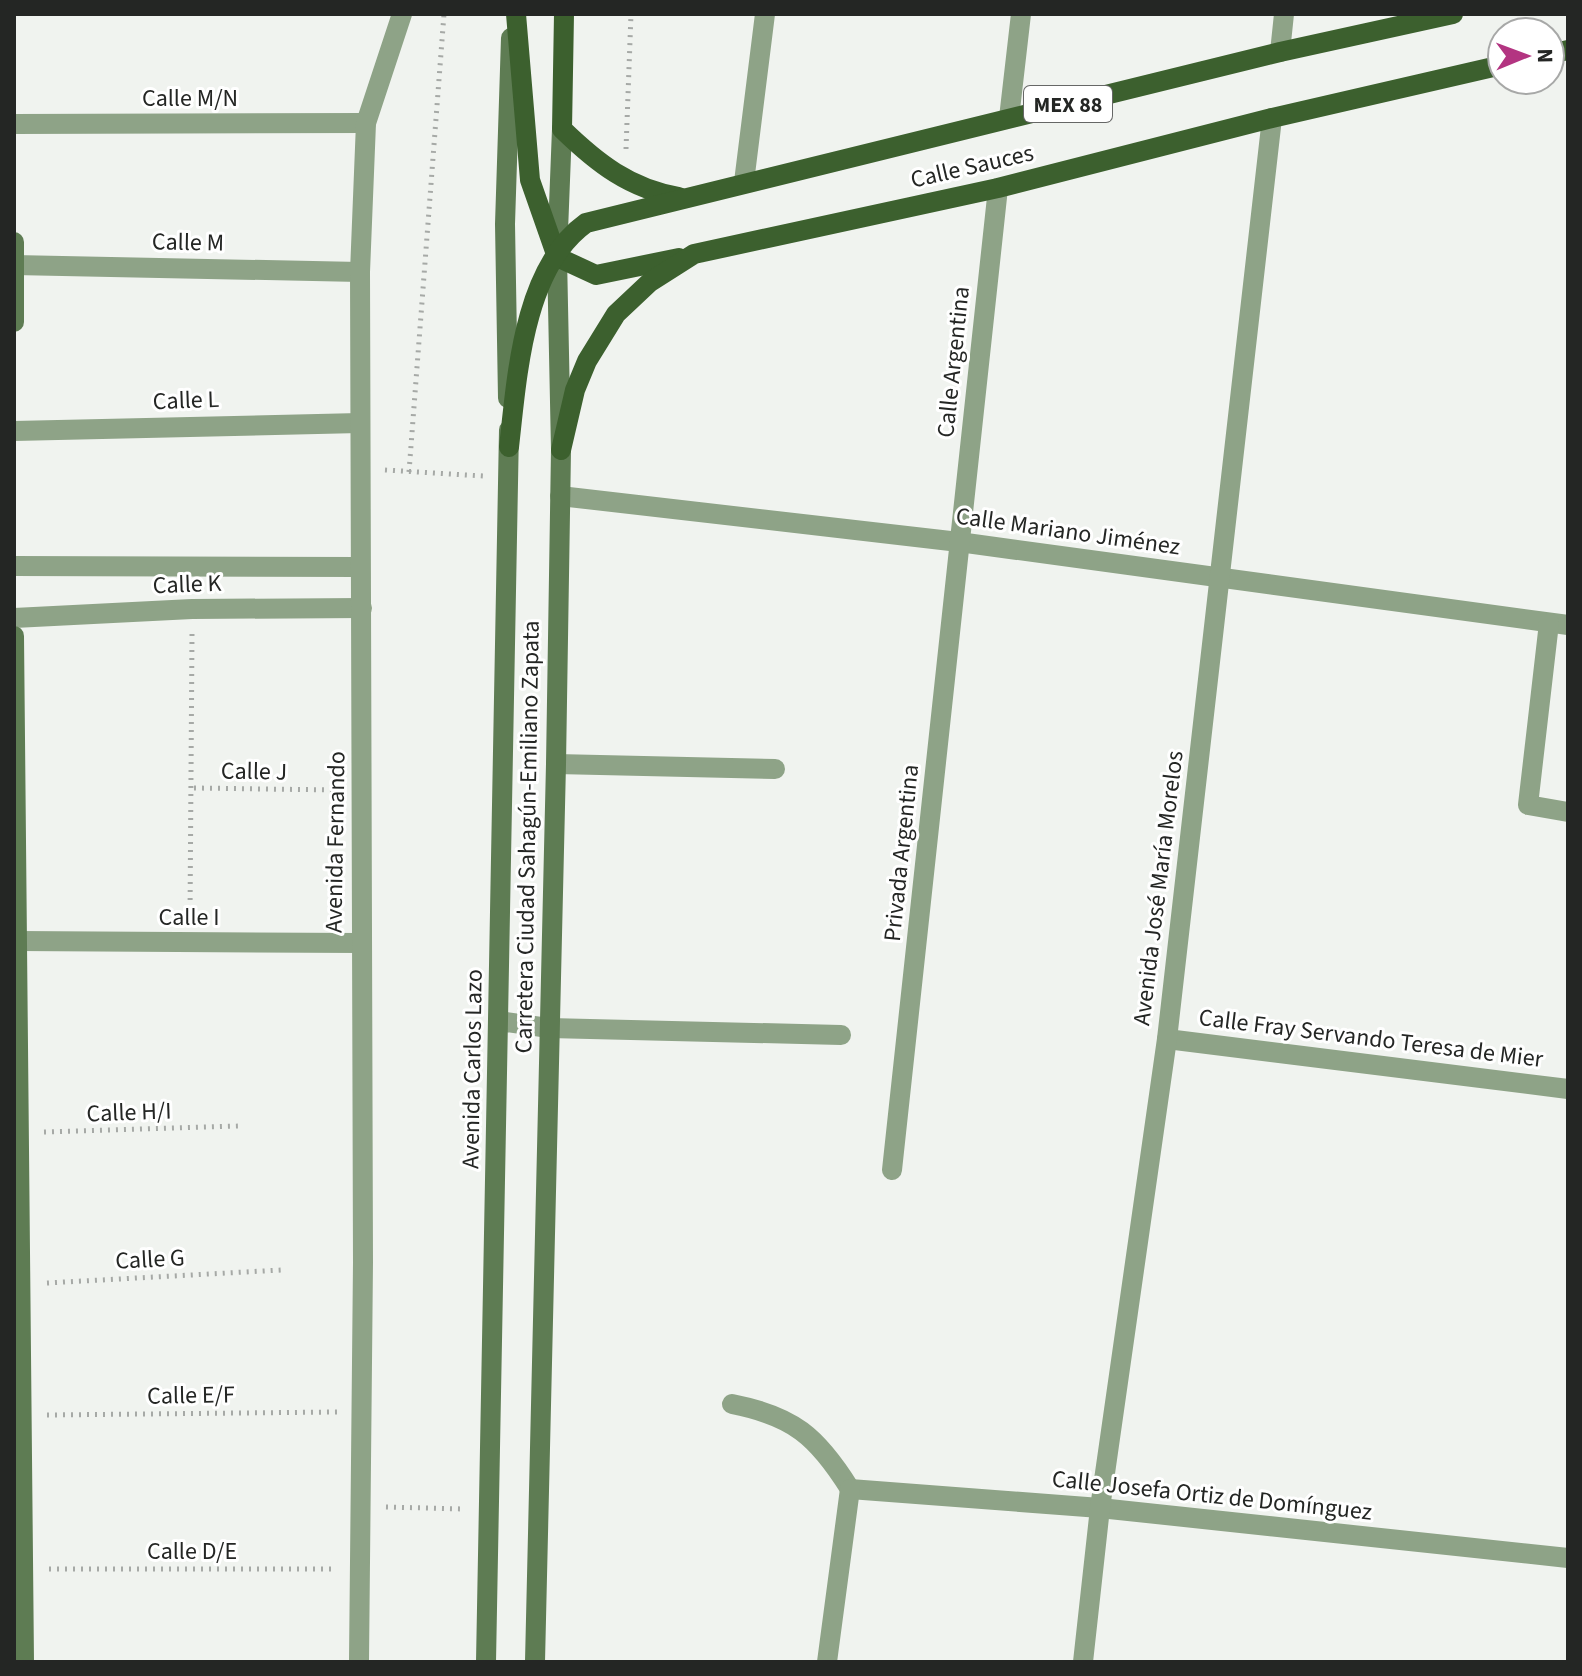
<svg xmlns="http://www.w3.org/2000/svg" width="1582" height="1676" viewBox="0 0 1582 1676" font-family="'Source Sans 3',sans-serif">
<rect width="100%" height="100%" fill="#f0f3ef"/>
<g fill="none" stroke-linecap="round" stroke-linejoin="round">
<g stroke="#a6a9a6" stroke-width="5" stroke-dasharray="2 6" stroke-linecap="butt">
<polyline points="626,149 631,14"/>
<polyline points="385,470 483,476"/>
<polyline points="409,472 444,14"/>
<polyline points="194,788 336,790"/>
<polyline points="190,916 192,634"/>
<polyline points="44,1132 240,1126"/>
<polyline points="47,1283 281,1270"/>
<polyline points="47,1415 337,1412"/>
<polyline points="386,1507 464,1509"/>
<polyline points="49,1569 335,1569"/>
</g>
<g stroke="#8ea387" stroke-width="20">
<polyline points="1280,52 1284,14"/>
<polyline points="1009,118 1021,14"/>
<polyline points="14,124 366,123"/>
<polyline points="744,182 765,14"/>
<polyline points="14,265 360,272"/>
<polyline points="14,431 360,423"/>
<polyline points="560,496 959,542 1568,625"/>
<polyline points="14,566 359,567"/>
<polyline points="14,618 192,609 362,608"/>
<polyline points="1549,623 1528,805 1568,812"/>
<polyline points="556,764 775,769"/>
<polyline points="18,941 360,943"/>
<polyline points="499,1021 549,1028 841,1035"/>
<polyline points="1167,1039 1568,1089"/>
<polyline points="892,1170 998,188"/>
<path d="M 732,1404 C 793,1416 817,1436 850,1489"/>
<polyline points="850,1489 1100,1508 1568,1558"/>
<polyline points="359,1662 363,1262 360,272 366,123 402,14"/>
<polyline points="827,1662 850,1489"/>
<polyline points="1083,1662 1100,1508 1167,1039 1272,118"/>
</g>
<g stroke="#5e7c53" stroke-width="20">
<polyline points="14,242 14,322"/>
<polyline points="508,398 505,224 511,38"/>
<polyline points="14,636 24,1662"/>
<polyline points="486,1662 509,430"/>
<polyline points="535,1662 556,764 561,450 557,257 562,129"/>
</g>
<g stroke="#3c602e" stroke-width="20">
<polyline points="516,14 530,180 557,257 596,275 679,258"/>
<path d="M 564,14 L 562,129 C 597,163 630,189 679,197"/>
<polyline points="1550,54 1568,50"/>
<path d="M 509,447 C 517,377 523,268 586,223 L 1280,52 L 1453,14"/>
<polyline points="561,450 575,390 587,361 616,314 650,282 694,254 998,188 1272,118 1502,65"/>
</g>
</g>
<g text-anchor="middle" stroke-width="6" stroke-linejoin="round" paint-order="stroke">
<rect fill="#fff" stroke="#666766" stroke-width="2" x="1024" y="86" width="88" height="36" rx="6"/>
<g font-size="22" font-weight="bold" fill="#242624">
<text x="1068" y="112">MEX 88</text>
</g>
<g font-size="24" fill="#242624" stroke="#fff">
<text x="190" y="106">Calle M/N</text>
<text transform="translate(972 166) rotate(-13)" y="8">Calle Sauces</text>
<text transform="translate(188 242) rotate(1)" y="8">Calle M</text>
<text transform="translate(953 362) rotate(-84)" y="8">Calle Argentina</text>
<text transform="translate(186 400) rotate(-2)" y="8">Calle L</text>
<text transform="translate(1068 531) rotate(8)" y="8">Calle Mariano Jiménez</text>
<text transform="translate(187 584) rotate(-2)" y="8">Calle K</text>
<text transform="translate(254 771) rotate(1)" y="8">Calle J</text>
<text transform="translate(527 837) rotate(-89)" y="8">Carretera Ciudad Sahagún-Emiliano Zapata</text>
<text transform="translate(335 842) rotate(-89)" y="8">Avenida Fernando</text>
<text transform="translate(901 853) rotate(-84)" y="8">Privada Argentina</text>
<text transform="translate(1158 888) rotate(-83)" y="8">Avenida José María Morelos</text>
<text x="189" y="925">Calle I</text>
<text transform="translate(1371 1038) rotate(7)" y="8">Calle Fray Servando Teresa de Mier</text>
<text transform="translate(472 1069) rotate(-89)" y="8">Avenida Carlos Lazo</text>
<text transform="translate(129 1112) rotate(-2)" y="8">Calle H/I</text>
<text transform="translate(150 1259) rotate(-3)" y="8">Calle G</text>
<text transform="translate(191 1395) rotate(-1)" y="8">Calle E/F</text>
<text transform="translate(1212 1495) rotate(6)" y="8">Calle Josefa Ortiz de Domínguez</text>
<text x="192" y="1559">Calle D/E</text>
</g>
</g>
<rect width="1582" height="1676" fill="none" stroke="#242624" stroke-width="32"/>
<g transform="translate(1526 56) rotate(89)"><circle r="38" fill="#ffffff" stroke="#a7a8a7" stroke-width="2"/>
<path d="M0-6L14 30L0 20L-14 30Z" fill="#b33481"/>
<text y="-12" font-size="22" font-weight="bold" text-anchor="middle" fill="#242624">N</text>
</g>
</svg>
